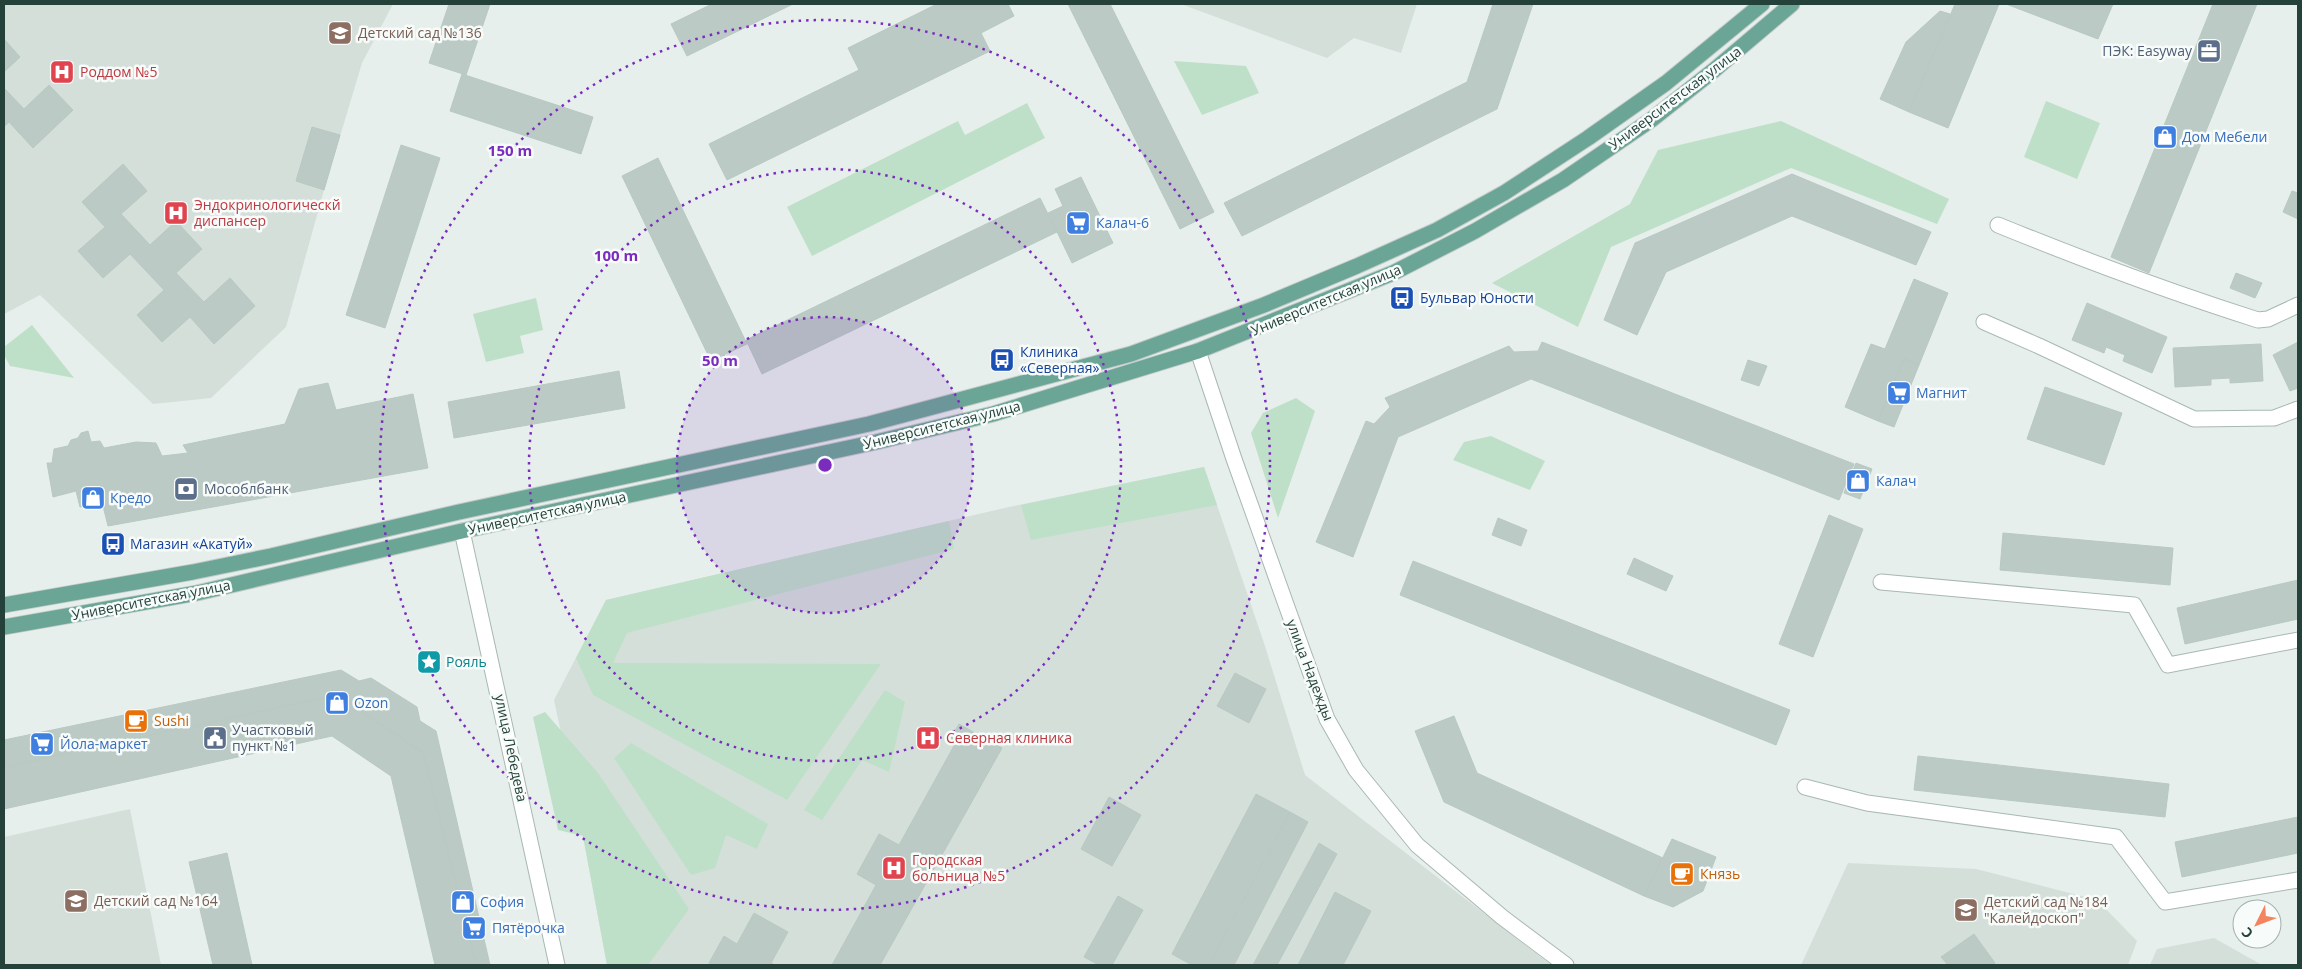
<svg xmlns="http://www.w3.org/2000/svg" width="2302" height="969" viewBox="0 0 2302 969" font-family="'Open Sans',sans-serif">
<rect width="100%" height="100%" fill="#e6efeb"/>
<g fill="#d4dfda">
<polygon points="4,4 393,4 362,63 324,190 286,327 211,398 153,404 40,295 4,314"/>
<polygon points="1181,4 1417,4 1401,53 1354,38 1327,58"/>
<polygon points="1204,467 1264,643 1305,775 1551,965 607,965 583,836 554,700 606,600 1009,507"/>
<polygon points="130,809 161,965 4,965 4,837"/>
<polygon points="1848,863 1976,869 2097,900 2137,941 2128,965 1801,965"/>
<polygon points="2214,938 2262,965 2150,965 2157,949"/>
</g>
<g fill="#bfe0c8">
<polygon points="1174,61 1246,66 1259,93 1202,115"/>
<polygon points="2046,101 2100,123 2077,179 2024,157"/>
<polygon points="1027,103 1045,138 812,256 787,207 958,121 965,135"/>
<polygon points="1781,121 1949,199 1937,224 1791,168 1611,247 1578,327 1492,283 1630,204 1658,150"/>
<polygon points="536,298 543,330 520,336 524,353 486,362 473,314"/>
<polygon points="32,325 74,378 10,366 4,355 4,347"/>
<polygon points="1296,398 1315,411 1278,518 1251,433 1263,413"/>
<polygon points="1491,436 1545,461 1530,490 1453,460 1464,442"/>
<polygon points="1204,467 1217,505 1031,540 1021,505"/>
<polygon points="949,521 954,549 627,633 613,663 881,664 787,800 593,695 576,658 606,600"/>
<polygon points="885,690 905,702 889,772 862,760 822,820 804,810"/>
<polygon points="545,712 598,773 689,909 648,965 607,965 583,836 558,830 533,717"/>
<polygon points="631,743 768,824 757,849 726,835 715,868 691,875 614,758"/>
</g>
<g fill="#bbcac4" stroke="#b8c9c2">
<polygon points="449,4 490,4 466,75 429,63"/>
<polygon points="712,4 793,4 687,56 671,24"/>
<polygon points="937,4 1008,4 1014,16 981,33 990,51 727,180 709,144 859,70 848,48"/>
<polygon points="1068,4 1110,4 1214,212 1180,229"/>
<polygon points="1493,4 1533,4 1497,109 1242,236 1224,203 1467,82"/>
<polygon points="1955,4 1999,4 1948,128 1909,112"/>
<polygon points="2006,4 2113,4 2098,39"/>
<polygon points="2213,4 2257,4 2149,273 2111,257"/>
<polygon points="1940,11 1950,14 1909,112 1880,99 1906,42"/>
<polygon points="4,39 20,57 4,72"/>
<polygon points="462,74 593,117 581,154 450,111"/>
<polygon points="49,85 73,110 33,148 9,122 4,127 4,88 24,109"/>
<polygon points="312,127 340,135 324,190 296,181"/>
<polygon points="401,145 440,158 385,328 346,315"/>
<polygon points="658,158 747,344 711,361 622,176"/>
<polygon points="123,164 147,191 121,214 150,245 176,221 202,249 176,273 204,302 230,278 255,306 214,344 190,317 162,342 137,315 164,290 130,254 103,278 78,251 105,227 82,202"/>
<polygon points="1792,174 1931,232 1916,265 1792,216 1666,272 1637,335 1604,320 1635,243"/>
<polygon points="1081,177 1113,243 1072,263 1048,213 1063,206 1055,189"/>
<polygon points="2292,191 2298,193 2298,219 2283,212"/>
<polygon points="1040,198 1057,232 762,374 746,340"/>
<polygon points="2236,273 2262,283 2255,298 2230,288"/>
<polygon points="1914,279 1948,293 1919,365 1904,359 1878,421 1845,407 1871,344 1885,349"/>
<polygon points="2087,303 2167,337 2152,373 2123,361 2125,355 2106,347 2104,353 2072,340"/>
<polygon points="1542,342 1854,464 1839,500 1531,379 1398,437 1353,557 1316,542 1366,421 1374,424 1390,407 1385,398 1509,346 1514,352 1538,351"/>
<polygon points="2298,342 2298,388 2290,391 2273,355"/>
<polygon points="2261,344 2263,381 2230,383 2230,378 2211,379 2211,385 2175,387 2173,348"/>
<polygon points="1010,355 1011,360 995,364 994,360"/>
<polygon points="1904,359 1919,365 1894,427 1878,421"/>
<polygon points="1748,360 1767,366 1759,386 1741,380"/>
<polygon points="619,371 625,408 454,438 448,402"/>
<polygon points="328,383 336,410 413,394 428,468 108,526 102,502 80,507 76,491 53,497 47,463 52,463 54,449 68,446 71,440 78,438 81,433 88,431 91,442 100,441 104,448 136,442 156,443 162,456 188,453 183,445 285,424 299,389"/>
<polygon points="2045,387 2122,413 2104,465 2027,439"/>
<polygon points="1856,463 1872,469 1860,499 1844,493"/>
<polygon points="1829,515 1863,529 1813,657 1779,644"/>
<polygon points="1498,518 1527,530 1521,546 1492,535"/>
<polygon points="2003,533 2173,548 2170,585 2000,570"/>
<polygon points="1634,558 1673,576 1666,591 1627,574"/>
<polygon points="1413,561 1790,710 1776,745 1400,595"/>
<polygon points="2298,580 2298,619 2185,644 2177,608"/>
<polygon points="341,670 359,681 371,678 417,707 420,721 436,731 490,965 476,965 423,753 337,695 4,767 4,740"/>
<polygon points="1235,673 1266,689 1249,723 1217,706"/>
<polygon points="337,695 423,753 476,965 435,965 391,776 332,736 4,809 4,767"/>
<polygon points="1454,716 1477,773 1663,858 1644,896 1444,802 1415,731"/>
<polygon points="959,724 1002,748 880,965 832,965 876,885 857,874 879,834 899,845 955,744 949,741"/>
<polygon points="1918,756 2169,784 2165,817 1914,790"/>
<polygon points="1256,794 1290,812 1209,965 1192,965 1172,954"/>
<polygon points="1109,797 1141,815 1112,866 1081,849"/>
<polygon points="1290,812 1308,822 1234,965 1209,965"/>
<polygon points="2298,817 2298,853 2182,877 2175,842"/>
<polygon points="1672,839 1716,857 1703,891 1673,907 1644,896"/>
<polygon points="1319,843 1337,854 1277,965 1253,965"/>
<polygon points="227,853 252,965 213,965 189,862"/>
<polygon points="1335,892 1371,911 1343,965 1298,965"/>
<polygon points="1118,896 1143,910 1112,965 1099,965 1084,957"/>
<polygon points="754,913 788,932 771,963 775,965 713,965 709,963 724,936 737,944"/>
<polygon points="1974,934 1995,963 1993,965 1948,965 1941,957"/>
</g>
<g fill="none" stroke-linecap="round" stroke-linejoin="round">
<defs>
<g id="minor">
<path d="M 1998,225 C 2084,260 2170,292 2258,320 L 2268,319 L 2298,305"/>
<polyline points="1984,322 2039,346 2194,419 2274,418 2298,409"/>
<polyline points="1198,351 1234,459 1327,719 1356,770 1417,845 1502,917 1566,965"/>
<polyline points="462,531 557,965"/>
<polyline points="1881,582 2134,605 2168,665 2298,640"/>
<polyline points="1805,787 1867,803 2116,837 2165,902 2298,880"/>
</g>
<g id="major">
<polyline points="4,605 193,572 271,556 459,512 869,424 1131,354 1264,305 1357,266 1437,230 1504,193 1588,138 1666,83 1762,4"/>
<polyline points="4,627 197,593 462,531 876,442 993,414 1198,351 1393,273 1475,231 1563,180 1651,120 1713,71 1792,4"/>
</g>
</defs>
<use href="#minor" stroke="#a8b8b2" stroke-width="17"/>
<use href="#major" stroke="#c2cac8" stroke-width="17"/>
<use href="#minor" stroke="#fff" stroke-width="15"/>
<use href="#major" stroke="#6aa596" stroke-width="15"/>
</g>
<circle cx="825" cy="465" r="148" fill="#7b2cbf" fill-opacity=".12"/>
<g fill="none" stroke="#7b2cbf" stroke-width="2.5" stroke-dasharray="2.5 5">
<circle cx="825" cy="465" r="148"/>
<circle cx="825" cy="465" r="296"/>
<circle cx="825" cy="465" r="445"/>
</g>
<defs>
<symbol id="school-square" viewBox="-11 -11 22 22"><rect x="-9" y="-9" width="18" height="18" rx="4" fill="#8d6e63" stroke="#f7fbf9"/><path d="M0-5L7-2L0 1L-7-2ZM-4 1L0 2.5L4 1V4Q0 6-4 4Z" fill="#fff"/></symbol>
<symbol id="office-square" viewBox="-11 -11 22 22"><rect x="-9" y="-9" width="18" height="18" rx="4" fill="#5c6f8a" stroke="#f7fbf9"/><path d="M-6-3h4V-5.5h4V-3h4V5H-6ZM-1-4.5V-3h2v-1.5ZM-6 0V1H6V0Z" fill="#fff"/></symbol>
<symbol id="hospital-square" viewBox="-11 -11 22 22"><rect x="-9" y="-9" width="18" height="18" rx="4" fill="#e0444e" stroke="#f7fbf9"/><path d="M-5-5h3v3.5h4V-5h3V5h-3V1.5h-4V5h-3Z" fill="#fff"/></symbol>
<symbol id="shop-square" viewBox="-11 -11 22 22"><rect x="-9" y="-9" width="18" height="18" rx="4" fill="#3f7fe0" stroke="#f7fbf9"/><path d="M-5-2.5h2.3a2.7 3.5 0 0 1 5.4 0H5L5.5 6h-11ZM-1.5-2.5h3a1.5 2.3 0 0 0-3 0Z" fill="#fff"/></symbol>
<symbol id="supermarket-square" viewBox="-11 -11 22 22"><rect x="-9" y="-9" width="18" height="18" rx="4" fill="#3f7fe0" stroke="#f7fbf9"/><path d="M-6-5.5h2.5l.6 2H6L4.5 2H-2.5L-4.4-4H-6ZM-1.5 3.2a1.3 1.3 0 1 0 .1 0ZM3 3.2a1.3 1.3 0 1 0 .1 0Z" fill="#fff"/></symbol>
<symbol id="bus-square" viewBox="-11 -11 22 22"><rect x="-9" y="-9" width="18" height="18" rx="4" fill="#1a4fb4" stroke="#f7fbf9"/><path d="M-5-6H5V4H4V6H2V4H-2V6H-4V4H-5ZM-3.5-4V0h7V-4ZM-3.5 1.2v1.5H-2V1.2ZM2 1.2v1.5H3.5V1.2Z" fill="#fff"/></symbol>
<symbol id="bank-square" viewBox="-11 -11 22 22"><rect x="-9" y="-9" width="18" height="18" rx="4" fill="#5c6f8a" stroke="#f7fbf9"/><path d="M-6-4H6V4H-6ZM0-2.3a2.3 2.3 0 1 0 0 4.6a2.3 2.3 0 1 0 0-4.6Z" fill="#fff"/></symbol>
<symbol id="sight-square" viewBox="-11 -11 22 22"><rect x="-9" y="-9" width="18" height="18" rx="4" fill="#0f9aa8" stroke="#f7fbf9"/><path d="M0-6L1.8-2.2L6-1.7L2.9 1.2L3.7 5.4L0 3.3L-3.7 5.4L-2.9 1.2L-6-1.7L-1.8-2.2Z" fill="#fff"/></symbol>
<symbol id="cafe-square" viewBox="-11 -11 22 22"><rect x="-9" y="-9" width="18" height="18" rx="4" fill="#e8710a" stroke="#f7fbf9"/><path d="M-5.5-4.5H6V0H3Q3 3.5 0 3.5H-2.5Q-5.5 3.5-5.5 0ZM3-3.2v2h1.7v-2ZM-6 4.5H4V6H-6Z" fill="#fff"/></symbol>
<symbol id="civic-square" viewBox="-11 -11 22 22"><rect x="-9" y="-9" width="18" height="18" rx="4" fill="#5c6f8a" stroke="#f7fbf9"/><path d="M-.6-6.5H3V-4.5H.6V-3L4-1V1h2V6H-6V1h2V-1L-.6-3ZM-1.2 2.5V6h2.4V2.5Z" fill="#fff"/></symbol>
</defs>
<g fill-rule="evenodd">
<use href="#school-square" x="326" y="19" width="28" height="28"/>
<use href="#office-square" x="2195" y="37" width="28" height="28"/>
<use href="#hospital-square" x="48" y="58" width="28" height="28"/>
<use href="#shop-square" x="2151" y="123" width="28" height="28"/>
<use href="#hospital-square" x="162" y="199" width="28" height="28"/>
<use href="#supermarket-square" x="1064" y="209" width="28" height="28"/>
<use href="#bus-square" x="1388" y="284" width="28" height="28"/>
<use href="#bus-square" x="988" y="346" width="28" height="28"/>
<use href="#supermarket-square" x="1885" y="379" width="28" height="28"/>
<use href="#shop-square" x="1844" y="467" width="28" height="28"/>
<use href="#bank-square" x="172" y="475" width="28" height="28"/>
<use href="#shop-square" x="79" y="484" width="28" height="28"/>
<use href="#bus-square" x="99" y="530" width="28" height="28"/>
<use href="#sight-square" x="415" y="648" width="28" height="28"/>
<use href="#shop-square" x="323" y="689" width="28" height="28"/>
<use href="#cafe-square" x="122" y="707" width="28" height="28"/>
<use href="#civic-square" x="201" y="724" width="28" height="28"/>
<use href="#hospital-square" x="914" y="724" width="28" height="28"/>
<use href="#supermarket-square" x="28" y="730" width="28" height="28"/>
<use href="#hospital-square" x="880" y="854" width="28" height="28"/>
<use href="#cafe-square" x="1668" y="860" width="28" height="28"/>
<use href="#school-square" x="62" y="887" width="28" height="28"/>
<use href="#shop-square" x="449" y="888" width="28" height="28"/>
<use href="#school-square" x="1952" y="896" width="28" height="28"/>
<use href="#supermarket-square" x="460" y="914" width="28" height="28"/>
</g>
<g text-anchor="middle" stroke-width="5" stroke-linejoin="round" paint-order="stroke">
<g font-size="14" fill="#785e54" stroke="#f7fbf9" text-anchor="start">
<text x="358" y="38">Детский сад №136</text>
<text x="94" y="906">Детский сад №164</text>
<text x="1984" y="907">Детский сад №184<tspan x="1984" dy="16">"Калейдоскоп"</tspan></text>
</g>
<g font-size="14" fill="#4e5e75" stroke="#f7fbf9" text-anchor="start">
<text x="2192" y="56" text-anchor="end">ПЭК: Easyway</text>
<text x="204" y="494">Мособлбанк</text>
<text x="232" y="735">Участковый<tspan x="232" dy="16">пункт №1</tspan></text>
</g>
<g font-size="14" fill="#be3a42" stroke="#f7fbf9" text-anchor="start">
<text x="80" y="77">Роддом №5</text>
<text x="194" y="210">Эндокринологическй<tspan x="194" dy="16">диспансер</tspan></text>
<text x="946" y="743">Северная клиника</text>
<text x="912" y="865">Городская<tspan x="912" dy="16">больница №5</tspan></text>
</g>
<g font-size="14" fill="#24423a" stroke="#f7fbf9">
<text transform="translate(1675 98) rotate(-37)" y="5">Университетская улица</text>
<text transform="translate(1326 300) rotate(-23)" y="5">Университетская улица</text>
<text transform="translate(942 425) rotate(-14)" y="5">Университетская улица</text>
<text transform="translate(547 513) rotate(-12)" y="5">Университетская улица</text>
<text transform="translate(151 600) rotate(-11)" y="5">Университетская улица</text>
<text transform="translate(1310 670) rotate(69)" y="5">улица Надежды</text>
<text transform="translate(511 748) rotate(78)" y="5">улица Лебедева</text>
</g>
<g font-size="14" fill="#366cbe" stroke="#f7fbf9" text-anchor="start">
<text x="2182" y="142">Дом Мебели</text>
<text x="1096" y="228">Калач-6</text>
<text x="1916" y="398">Магнит</text>
<text x="1876" y="486">Калач</text>
<text x="110" y="503">Кредо</text>
<text x="354" y="708">Ozon</text>
<text x="60" y="749">Йола-маркет</text>
<text x="480" y="907">София</text>
<text x="492" y="933">Пятёрочка</text>
</g>
<g font-size="14" fill="#164399" stroke="#f7fbf9" text-anchor="start">
<text x="1420" y="303">Бульвар Юности</text>
<text x="1020" y="357">Клиника<tspan x="1020" dy="16">«Северная»</tspan></text>
<text x="130" y="549">Магазин «Акатуй»</text>
</g>
<g font-size="14" fill="#0d838f" stroke="#f7fbf9" text-anchor="start">
<text x="446" y="667">Рояль</text>
</g>
<g font-size="14" fill="#c56008" stroke="#f7fbf9" text-anchor="start">
<text x="154" y="726">Sushi</text>
<text x="1700" y="879">Князь</text>
</g>
</g>
<circle cx="825" cy="465" r="8" fill="#7b2cbf" stroke="#f7fbf9" stroke-width="2.5"/>
<g font-size="15" text-anchor="middle" font-weight="bold" fill="#7b2cbf" stroke="#f7fbf9" stroke-width="5" stroke-linejoin="round" paint-order="stroke">
<text x="510" y="156">150 m</text>
<text x="616" y="261">100 m</text>
<text x="720" y="366">50 m</text>
</g>
<rect width="2302" height="969" fill="none" stroke="#24423a" stroke-width="10"/>
<g transform="translate(2257 924) rotate(228)"><circle r="24" fill="#f7fbf9" stroke="#a3b1ad"/>
<path d="M0-4L9 19L0 12L-9 19Z" fill="#f4845f"/>
<text y="-8" font-size="14" font-weight="bold" text-anchor="middle" fill="#24423a">С</text>
</g>
</svg>
